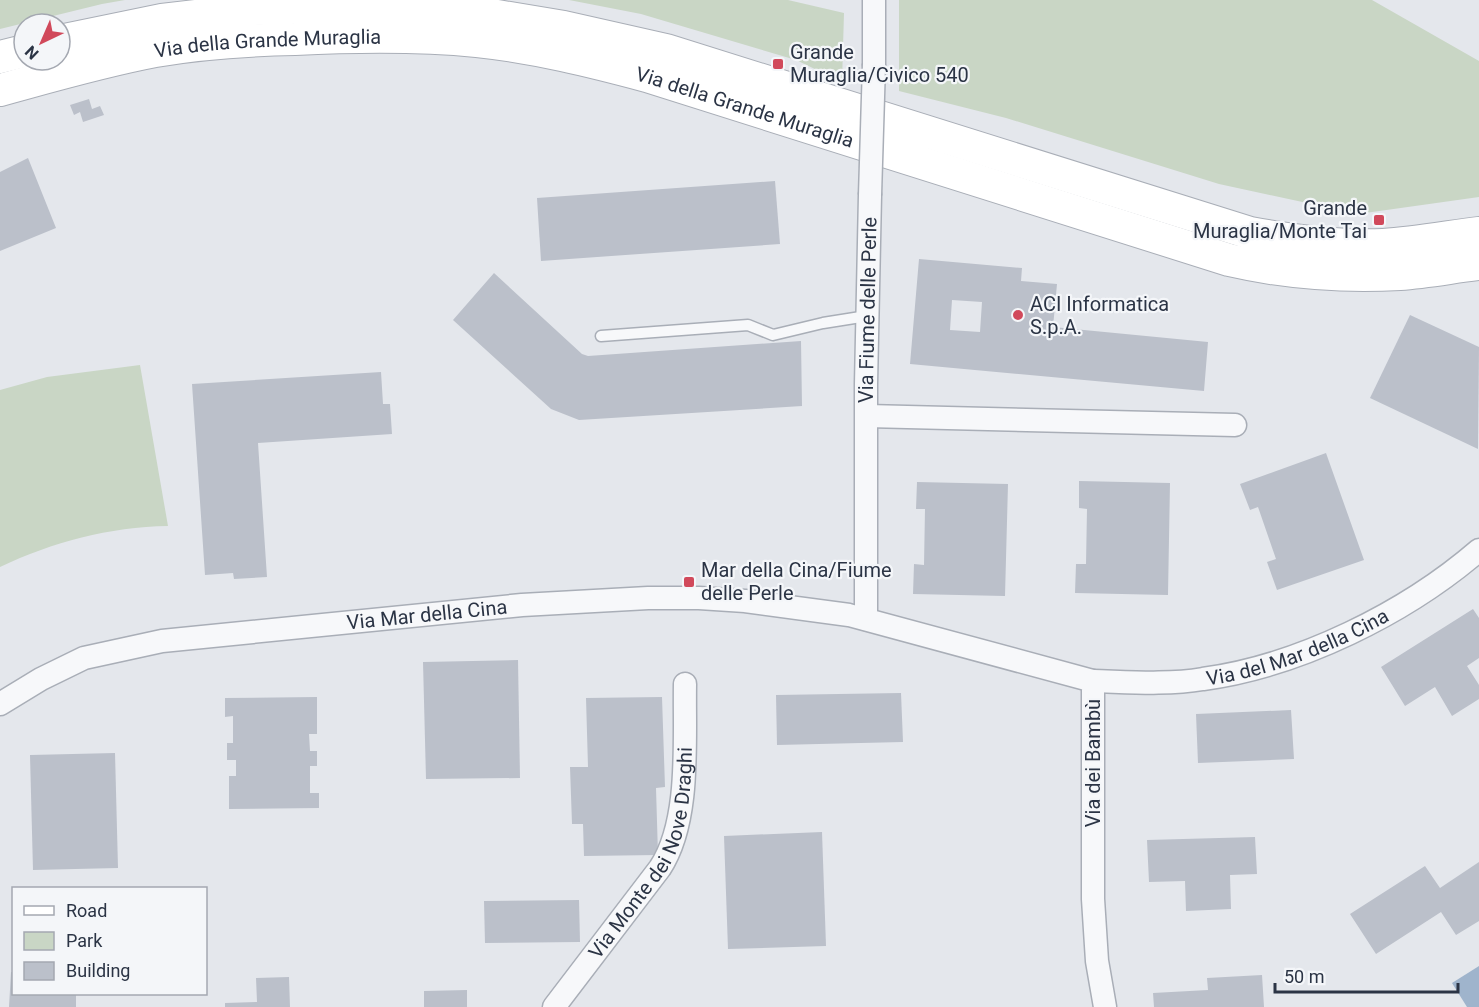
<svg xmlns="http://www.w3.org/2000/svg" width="1479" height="1007" viewBox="0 0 1479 1007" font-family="Roboto,sans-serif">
<rect width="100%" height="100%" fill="#e4e7ec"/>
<g fill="#c9d6c5">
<polygon points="0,0 125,0 102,4 0,29"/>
<polygon points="569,0 788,0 844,13 842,82 796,60 641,14"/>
<polygon points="899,0 1372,0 1479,61 1479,197 1358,214 1219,184 1006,118 899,91"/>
<path d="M 140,365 L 168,526 C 109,527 53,542 0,567 L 0,390 L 47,377 Z"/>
</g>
<polygon fill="#9fb4cc" points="1479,966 1479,1007 1467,1007 1452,983"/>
<g fill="#bbc0ca" fill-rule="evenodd">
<polygon points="89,99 92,109 100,106 104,115 83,122 80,112 74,115 70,105"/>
<polygon points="28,158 56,228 0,251 0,172"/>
<polygon points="775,181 780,244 541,261 537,198"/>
<path d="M 919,259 L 1022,268 L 1021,281 L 1057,284 L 1053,327 L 1208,342 L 1204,391 L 910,364 ZM 952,300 L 982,302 L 980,332 L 950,330 Z"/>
<polygon points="494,273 582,354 588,356 801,341 802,406 579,420 551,409 453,320"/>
<polygon points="1410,315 1479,347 1478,449 1370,398"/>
<polygon points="381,372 383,404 390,404 392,434 258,443 267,577 234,579 233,573 205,575 192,384"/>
<polygon points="1326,453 1364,560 1277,590 1267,562 1276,559 1258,507 1250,510 1240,484"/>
<polygon points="1079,481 1170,483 1168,595 1075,593 1076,564 1086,564 1087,509 1079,508"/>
<polygon points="917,482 1008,484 1005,596 913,594 914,564 924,565 925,509 916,509"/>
<polygon points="1473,609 1479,618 1479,658 1467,666 1479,685 1479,699 1452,716 1435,687 1405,706 1381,667"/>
<polygon points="518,660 520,778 426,779 423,662"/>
<polygon points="901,693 903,742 777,745 776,695"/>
<polygon points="317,697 317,734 309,734 310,751 317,751 317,766 310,766 310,793 319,793 319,808 229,809 229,776 236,776 236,760 227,760 227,743 233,743 233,716 225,717 225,698"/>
<polygon points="662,697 665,787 656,788 658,855 584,856 583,824 572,824 570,767 588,767 586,698"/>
<polygon points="1291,710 1294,759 1198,763 1196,714"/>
<polygon points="115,753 118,868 33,870 30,755"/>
<polygon points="822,832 826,946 728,949 724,836"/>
<polygon points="1255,837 1257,874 1230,875 1231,909 1186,911 1185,881 1149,882 1147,840"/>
<polygon points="1479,862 1479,921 1456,935 1441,912 1376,954 1350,914 1425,866 1440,888"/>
<polygon points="579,900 580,942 485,943 484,901"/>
<polygon points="11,972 14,973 14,994 76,994 76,1007 9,1007"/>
<polygon points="1262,975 1264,1007 1154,1007 1153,993 1208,990 1207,978"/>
<polygon points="289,977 290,1007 225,1007 225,1003 257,1002 256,978"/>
<polygon points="467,990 467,1007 424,1007 424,991"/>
</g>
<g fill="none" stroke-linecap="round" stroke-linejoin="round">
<defs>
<polyline id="lane" points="601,336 748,325 773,335 823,323 867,316"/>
<g id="street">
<polyline points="874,0 874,64"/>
<polyline points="867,416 1235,425"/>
<path id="s1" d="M 866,619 L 866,384 L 870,195"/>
<path id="s2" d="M 1093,681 C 1130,682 1167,685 1203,679 C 1299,666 1406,613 1479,550"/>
<path id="s3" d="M 0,704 L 41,679 L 84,658 L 162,641 L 522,605 L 648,598 L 699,598 L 745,601 L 849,615 L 1093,681 L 1093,899 L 1097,961 L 1105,1007"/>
<path id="s4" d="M 554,1007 L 660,868 C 691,821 684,740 685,684"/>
</g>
<g id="secondary">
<path d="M 60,41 L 162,20 L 254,9 L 361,6 L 479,13 L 564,27 L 666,50 L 1250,233 C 1294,241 1338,247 1383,245 C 1415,243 1447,237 1479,233"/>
<polyline points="0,57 24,51"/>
<path id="s5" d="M 0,90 C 51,76 102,61 155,51 C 201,43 248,40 295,39 C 356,36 416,35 477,41 C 534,47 591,61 647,76 L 1229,260 C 1285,273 1344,277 1400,274 C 1427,272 1453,267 1479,264"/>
</g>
</defs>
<use href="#lane" stroke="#a9aeb7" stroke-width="13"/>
<use href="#street" stroke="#a9aeb7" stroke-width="25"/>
<use href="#secondary" stroke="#a9aeb7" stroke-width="34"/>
<use href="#lane" stroke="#f7f8fa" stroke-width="10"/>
<use href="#street" stroke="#f7f8fa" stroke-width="22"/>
<use href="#secondary" stroke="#fff" stroke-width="32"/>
<defs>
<polyline id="street-bridge" points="870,195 874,64"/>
</defs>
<use href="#street-bridge" stroke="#a9aeb7" stroke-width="25" stroke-linecap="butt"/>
<use href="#street-bridge" stroke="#f7f8fa" stroke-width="22"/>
</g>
<g fill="#d1495b" stroke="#f4f6f9" stroke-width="2">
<rect x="772" y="58" width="12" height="12" rx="3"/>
<rect x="1373" y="214" width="12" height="12" rx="3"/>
<circle cx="1018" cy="315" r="6"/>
<rect x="683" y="576" width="12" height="12" rx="3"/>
</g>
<g text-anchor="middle" stroke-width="4.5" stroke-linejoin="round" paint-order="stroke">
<g font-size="20" fill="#2b3445" stroke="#f4f6f9">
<text dy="7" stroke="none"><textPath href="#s5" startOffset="273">Via della Grande Muraglia</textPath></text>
<text dy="7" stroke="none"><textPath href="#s5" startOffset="759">Via della Grande Muraglia</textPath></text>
<text dy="7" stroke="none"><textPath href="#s1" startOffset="309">Via Fiume delle Perle</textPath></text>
<text dy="7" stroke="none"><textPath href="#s3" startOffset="442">Via Mar della Cina</textPath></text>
<text dy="7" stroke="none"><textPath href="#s2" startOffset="210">Via del Mar della Cina</textPath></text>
<text transform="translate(1093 763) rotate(-90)" y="7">Via dei Bambù</text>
<text dy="7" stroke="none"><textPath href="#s4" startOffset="182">Via Monte dei Nove Draghi</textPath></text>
</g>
<g font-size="20" fill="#2b3445" stroke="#f4f6f9" text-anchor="start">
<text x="790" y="59">Grande<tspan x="790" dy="23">Muraglia/Civico 540</tspan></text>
<text x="1367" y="215" text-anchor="end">Grande<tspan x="1367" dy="23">Muraglia/Monte Tai</tspan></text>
<text x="1030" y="311">ACI Informatica<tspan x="1030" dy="23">S.p.A.</tspan></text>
<text x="701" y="577">Mar della Cina/Fiume<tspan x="701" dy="23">delle Perle</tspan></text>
</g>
</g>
<rect x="12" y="887" width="195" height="108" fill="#f4f6f9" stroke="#a4a8b1" stroke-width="1.5"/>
<rect x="24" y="906" width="30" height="9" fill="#ffffff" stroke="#a4a8b1" stroke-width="1.5"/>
<text x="66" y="917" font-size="18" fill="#2b3445">Road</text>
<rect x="24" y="932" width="30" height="18" fill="#c9d6c5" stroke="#a4a8b1" stroke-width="1.5"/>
<text x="66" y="947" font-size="18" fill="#2b3445">Park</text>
<rect x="24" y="962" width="30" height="18" fill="#bbc0ca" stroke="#a4a8b1" stroke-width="1.5"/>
<text x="66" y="977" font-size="18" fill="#2b3445">Building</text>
<g transform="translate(42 42) rotate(224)"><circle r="28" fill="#f4f6f9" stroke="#a4a8b1" stroke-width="1.5"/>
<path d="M0-4.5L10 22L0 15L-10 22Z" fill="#d1495b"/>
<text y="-9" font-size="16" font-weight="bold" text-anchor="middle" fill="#2b3445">N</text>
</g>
<path d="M1275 983v9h183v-9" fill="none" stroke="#2b3445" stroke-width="3"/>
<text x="1284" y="983" font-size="18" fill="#2b3445" stroke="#f4f6f9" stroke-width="4.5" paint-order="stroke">50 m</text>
</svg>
